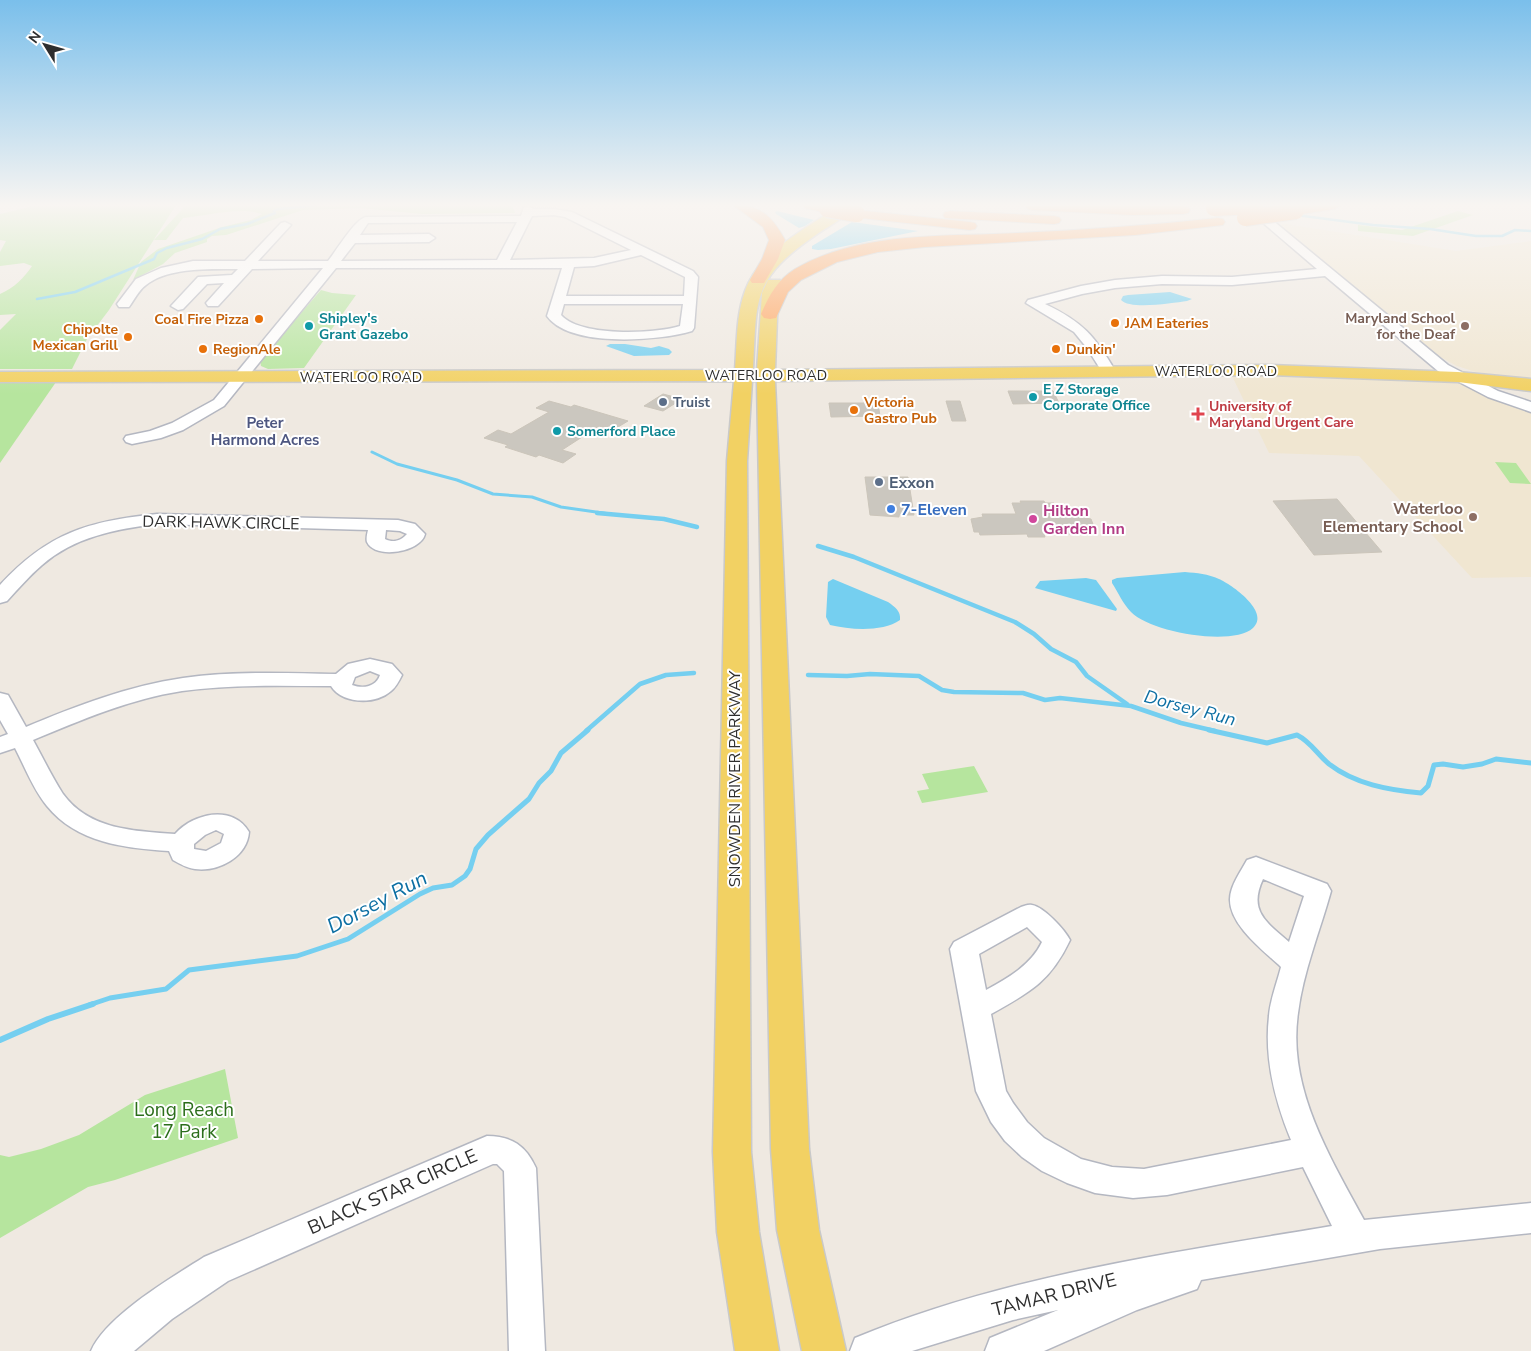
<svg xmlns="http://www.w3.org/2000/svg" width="1531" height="1351" viewBox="0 0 1531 1351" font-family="'Nunito Sans',sans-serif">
<rect width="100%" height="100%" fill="#efe9e1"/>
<g fill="#f0e6d1">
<polygon points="1286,224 1456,251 1531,241 1531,380 1476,372 1457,366 1440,357 1359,294 1329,266 1275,225"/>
<polygon points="1334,375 1445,381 1464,385 1531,410 1531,577 1472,578 1359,456 1269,453 1232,376"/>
</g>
<g fill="#b6e59e">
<path d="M 38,205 L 176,205 L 109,310 L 87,339 L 72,369 L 0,369 L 0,330 L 16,314 L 0,315 L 0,294 C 14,288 24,278 32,266 L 24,263 L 0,266 L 0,252 L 6,241 L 0,240 L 0,214 Z"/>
<path d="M 186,205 L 512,205 L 515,213 L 422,214 L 361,208 L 303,210 L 226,235 L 212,236 L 207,239 L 207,242 L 175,253 L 163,264 L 133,280 L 141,262 L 158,249 L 222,227 L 251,220 L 262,214 C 241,206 205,216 183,218 L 166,240 L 154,240 Z"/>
<polygon points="1458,211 1473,215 1413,236 1358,231 1358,225 1402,230"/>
<polygon points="321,290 332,293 356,295 304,368 268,369 261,366 260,360"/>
<polygon points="56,382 0,463 0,383"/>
<polygon points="1495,462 1516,463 1531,484 1510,483"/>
<polygon points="974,766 988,792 922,803 917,791 929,789 922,774"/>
<polygon points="225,1069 238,1138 115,1180 88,1187 0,1238 0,1155 9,1157 41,1149 79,1135 145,1095"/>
</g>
<g fill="#75cff0">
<polygon points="777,211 814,220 805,226 799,228 776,214 775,212"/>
<polygon points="852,222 918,231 831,249 818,250 812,249 812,246"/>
<path d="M 1170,292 L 1192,299 L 1187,301 C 1173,303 1130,310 1121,300 L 1123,296 L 1128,295 Z"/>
<polygon points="610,344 625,344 651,348 659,346 669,349 672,352 669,355 634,356 606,346"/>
<path d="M 1185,572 C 1197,573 1208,574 1219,579 C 1231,584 1271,612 1253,628 C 1232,647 1150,632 1131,612 C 1123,604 1118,592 1112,583 L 1112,580 L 1117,578 Z"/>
<polygon points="1086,578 1096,580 1117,609 1116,611 1035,588 1040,581"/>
<path d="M 833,579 L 888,602 C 895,607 901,611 900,620 C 883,632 851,630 830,625 L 826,617 L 828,582 Z"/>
</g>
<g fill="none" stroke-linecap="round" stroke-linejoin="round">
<g stroke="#75cff0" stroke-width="2.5">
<polyline points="386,205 448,205"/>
<polyline points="1296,215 1373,225 1430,229 1476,236 1502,236 1515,230 1531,231"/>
<polyline points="37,299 75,292 154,259 157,253 167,248 202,239 220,229 247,224 275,213 274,211 278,209 318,205"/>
</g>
<polyline stroke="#75cff0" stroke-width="3" points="372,452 397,464 457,480 493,494 532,497 561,507 610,514"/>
<g stroke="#75cff0" stroke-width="4.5">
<polyline points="597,513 664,519 697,527"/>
<polyline points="818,546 854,557 1015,622 1034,634 1051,649 1076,662 1087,676 1127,704"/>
<polyline points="808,675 847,676 870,674 919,676 942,690 954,692 1023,693 1045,700 1060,698 1131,706 1181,723 1215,731"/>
<polyline points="586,731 640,684 666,675 694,673"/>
</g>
<g stroke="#75cff0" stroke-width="5">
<path d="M 1209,730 L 1267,743 L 1297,735 C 1311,742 1317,754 1329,764 C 1355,784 1388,790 1421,793 L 1428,786 L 1434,765 L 1443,764 L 1463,767 L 1482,764 L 1496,759 L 1531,763"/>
<polyline points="89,1005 110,998 166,989 189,970 297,956 348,939 420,894 433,888 452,885 465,876 470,869 476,849 488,835 529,799 539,783 551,771 561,753 588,730"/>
</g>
<polyline stroke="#75cff0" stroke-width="6" points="0,1040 48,1019 93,1004"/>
</g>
<g fill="#cbc7bf" stroke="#cbc5ba">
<polygon points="1008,391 1053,391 1059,403 1013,404"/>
<polygon points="663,394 682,399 663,411 644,406"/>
<polygon points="549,401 571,407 574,405 628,421 613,430 599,426 562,450 576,454 563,463 539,455 536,457 505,447 508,445 484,438 498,430 511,434 549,412 536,408"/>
<polygon points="946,401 960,401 966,421 952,421"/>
<polygon points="829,403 878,403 880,416 831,417"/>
<polygon points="865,477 908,477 914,515 899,515 899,517 870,515"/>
<polygon points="1337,499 1382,552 1314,555 1273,501"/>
<polygon points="1020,501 1044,501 1045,503 1054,503 1057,514 1078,514 1079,517 1091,519 1096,532 1090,532 1091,534 1044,534 1045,537 1028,537 1027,534 980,535 979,532 974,532 971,519 983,517 982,514 1016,514 1012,503 1021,503"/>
</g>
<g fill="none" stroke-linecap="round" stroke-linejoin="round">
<defs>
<g id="minor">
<path d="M 1242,205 L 1254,205 L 1448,365 L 1498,391 L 1531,402 L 1531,412 L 1488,397 L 1438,371 L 1325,276 L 1232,285 L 1162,284 L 1115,288 L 1082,294 L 1045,304 C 1083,322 1095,336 1116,372 L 1114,375 L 1104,375 L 1087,348 L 1074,332 L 1026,303 L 1028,300 L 1081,286 L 1115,280 L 1162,276 L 1232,277 L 1317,269 Z"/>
<path d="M 528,206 L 534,209 L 554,209 L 572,212 L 693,271 L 698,277 L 694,328 L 692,331 C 658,341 570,348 547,316 L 562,268 L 336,268 L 224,406 L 183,430 L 161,438 L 132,444 L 126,442 L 124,439 L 126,436 L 150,431 L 172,423 L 214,400 L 323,268 L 252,269 L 218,306 L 208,306 L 206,303 L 224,283 L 207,284 L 183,309 L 178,310 L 171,306 L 198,277 L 232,275 L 238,269 C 211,269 168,267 146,285 C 139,290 134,300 129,307 L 119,307 L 117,304 L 136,279 L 161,268 L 193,261 L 245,261 L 281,223 L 285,222 L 291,225 L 258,261 L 328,261 C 337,250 355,219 366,217 L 521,216 L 524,207 ZM 554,215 L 565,217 L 631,250 L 594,258 L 510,260 L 532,216 ZM 517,222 L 497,260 L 341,261 L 355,243 L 429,242 L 435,238 L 429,234 L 360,235 L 368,223 ZM 641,255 L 685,277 L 684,296 L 566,296 L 574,267 L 594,266 ZM 564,304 L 683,304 L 680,326 C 654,334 580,337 561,315 Z"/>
<path d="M 157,514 L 398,520 L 415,524 L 425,534 C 421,552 375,560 367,542 C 366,539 367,534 368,530 L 157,524 C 116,529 74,537 42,565 C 29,576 18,589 7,601 L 0,603 L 0,585 C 48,533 88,521 157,514 ZM 386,530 L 400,531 L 407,534 C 401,541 393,543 385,539 Z"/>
<path d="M 370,659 L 392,664 L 402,675 C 399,681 396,687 391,691 C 375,705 342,704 331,686 C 281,686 231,684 182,691 C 130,699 81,720 33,740 C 43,758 52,777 63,794 C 89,830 135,831 175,834 C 193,813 233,804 249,832 C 247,857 219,872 195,869 C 187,868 180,864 173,860 L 169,851 C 125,848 77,843 47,806 C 33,789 25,767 15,748 L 0,753 L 0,737 L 8,734 L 0,720 L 0,693 L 8,695 L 26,727 C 76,706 128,686 183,678 C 233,671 285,673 336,674 L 348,664 ZM 370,671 L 380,675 C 376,687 363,689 352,685 L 355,677 ZM 216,830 L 224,834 L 221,843 L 206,851 L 194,849 L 194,844 L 205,835 Z"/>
<path d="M 1256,857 L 1327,884 L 1331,891 C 1320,931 1303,972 1298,1013 C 1287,1088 1330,1157 1364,1220 L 1531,1203 L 1531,1233 L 1380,1249 L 1201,1280 L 1197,1289 L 1137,1310 L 1044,1351 L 985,1351 L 990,1338 L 1058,1310 L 1013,1320 L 912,1351 L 850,1351 L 855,1338 C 1007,1275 1171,1253 1332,1226 L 1303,1167 L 1167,1195 L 1133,1198 L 1095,1193 L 1067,1183 L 1042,1171 L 1022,1157 L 1005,1141 L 991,1122 L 976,1091 L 950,949 L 954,942 L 1021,907 C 1025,906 1028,904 1032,905 C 1044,907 1065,930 1070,940 C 1050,982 1030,992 991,1014 L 1006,1091 L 1013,1103 L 1027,1122 L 1044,1138 L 1081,1159 L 1112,1167 L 1144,1169 L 1291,1140 C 1275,1101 1264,1059 1269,1016 C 1270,1000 1277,983 1281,967 C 1264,951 1229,925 1230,899 C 1230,886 1241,871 1247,860 ZM 1263,879 L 1304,896 L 1289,942 C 1266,922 1248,911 1263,879 ZM 1027,927 L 1042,942 C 1031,965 1008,978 986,990 L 979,954 Z"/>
<path d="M 487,1136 C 512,1136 526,1146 536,1168 L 545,1351 L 509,1351 L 504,1171 L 497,1164 L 493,1164 L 228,1281 L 172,1319 L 134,1351 L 91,1351 C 106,1316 171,1278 204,1257 Z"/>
</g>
<path id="major" d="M 840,205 L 857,205 C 846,218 826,227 813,237 C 751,280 757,300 753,370 L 757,370 L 762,293 L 768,280 L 780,280 L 782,283 L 778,293 L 775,370 L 1267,365 L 1458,372 L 1531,379 L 1531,391 L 1458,382 L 1267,375 L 775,381 L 809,1149 L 819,1230 L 846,1351 L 802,1351 L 777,1230 L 771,1149 L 757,381 L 752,381 L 747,461 L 751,1152 L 759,1232 L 779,1351 L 735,1351 L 717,1232 L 713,1152 L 727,461 L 734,381 L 0,382 L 0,372 L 735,370 C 737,344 736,315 745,291 C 759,251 808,228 840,205 Z"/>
<g id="highway">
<path d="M 733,205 C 761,205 772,216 785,240 L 778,259 L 764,283 L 752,283 L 750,280 L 762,259 L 769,240 L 763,227 Z"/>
<polygon points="803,205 830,205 834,209 832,212 827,213 805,208"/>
<polygon points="1106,205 1183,206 1188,207 1190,210 1188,213 1183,214 1132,215 1033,210 1028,209 1026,206"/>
<polygon points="1304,205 1341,205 1334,209 1296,215 1291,214 1289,211 1291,208"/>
<polygon points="857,210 970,222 975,223 977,226 975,229 970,230 852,217 850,214 852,211"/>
<polygon points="950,211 1054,216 1059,217 1061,220 1059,223 1054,224 945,218 943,215 945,212"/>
<path d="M 1218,218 L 1223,219 L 1225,222 L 1223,225 L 1135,235 L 925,247 L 878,252 L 837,262 L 801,280 L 788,292 L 776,318 L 770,319 L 764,318 L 761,314 C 769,296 777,280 795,269 C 860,231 944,237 1017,233 C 1084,230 1151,225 1218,218 Z"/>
</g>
</defs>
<use href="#minor" stroke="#b4b7c1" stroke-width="3"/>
<use href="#major" stroke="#c9c9c9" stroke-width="3"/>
<use href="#highway" stroke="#c9c9c9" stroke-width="2"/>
<use href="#minor" fill="#fff" fill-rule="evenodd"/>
<use href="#major" fill="#f2d163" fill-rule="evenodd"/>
<use href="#highway" fill="#ffa35c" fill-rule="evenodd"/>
<defs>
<g id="highway-bridge">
<polyline points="1214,208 1255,206"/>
<polyline points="827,209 857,214"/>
<polyline points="1245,218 1296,211"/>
</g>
</defs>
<use href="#highway-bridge" stroke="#c9c9c9" stroke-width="18" stroke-linecap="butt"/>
<use href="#highway-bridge" stroke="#ffa35c" stroke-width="16"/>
</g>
<linearGradient id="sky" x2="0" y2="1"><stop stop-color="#7abfeb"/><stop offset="0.52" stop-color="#f8f5f2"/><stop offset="1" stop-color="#f8f5f2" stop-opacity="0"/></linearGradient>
<rect width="1531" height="394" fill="url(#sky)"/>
<g fill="#e8710a" stroke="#fff" stroke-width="2">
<circle cx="259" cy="319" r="5"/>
<circle cx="1115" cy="323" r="5"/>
<circle cx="128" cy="337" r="5"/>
<circle cx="203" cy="349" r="5"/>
<circle cx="1056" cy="349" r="5"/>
<circle cx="854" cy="410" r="5"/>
</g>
<g fill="#0f9aa8" stroke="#fff" stroke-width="2">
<circle cx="309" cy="326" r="5"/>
<circle cx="1033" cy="397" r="5"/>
<circle cx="557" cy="431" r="5"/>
</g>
<g fill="#8d6e63" stroke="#fff" stroke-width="2">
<circle cx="1465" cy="326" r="5"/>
<circle cx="1473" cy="517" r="5"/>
</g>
<g fill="#5c6f8a" stroke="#fff" stroke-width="2">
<circle cx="663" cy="402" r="5"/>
<circle cx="879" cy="482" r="5"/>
</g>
<path fill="#e0444e" stroke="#fff" stroke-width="2" d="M1195.5 406.5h5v5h5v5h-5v5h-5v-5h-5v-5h5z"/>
<circle fill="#3f7fe0" stroke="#fff" stroke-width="2" cx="891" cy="509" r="5"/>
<circle fill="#d1479c" stroke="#fff" stroke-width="2" cx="1033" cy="519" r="5"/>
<g text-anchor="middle" stroke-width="4" stroke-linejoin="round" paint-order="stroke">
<g font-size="14" font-weight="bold" fill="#0d838f" stroke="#fff" text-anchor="start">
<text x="319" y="323">Shipley's<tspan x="319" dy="16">Grant Gazebo</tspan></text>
<text x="1043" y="394">E Z Storage<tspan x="1043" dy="16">Corporate Office</tspan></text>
<text x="567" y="436">Somerford Place</text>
</g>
<g font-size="14" font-weight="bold" fill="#785e54" stroke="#fff" text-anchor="end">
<text x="1455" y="323">Maryland School<tspan x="1455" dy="16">for the Deaf</tspan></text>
</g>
<g font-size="14" font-weight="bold" fill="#c56008" stroke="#fff" text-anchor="start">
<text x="249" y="324" text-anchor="end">Coal Fire Pizza</text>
<text x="1125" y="328">JAM Eateries</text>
<text x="118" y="334" text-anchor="end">Chipolte<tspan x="118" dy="16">Mexican Grill</tspan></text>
<text x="213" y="354">RegionAle</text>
<text x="1066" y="354">Dunkin'</text>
<text x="864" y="407">Victoria<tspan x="864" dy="16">Gastro Pub</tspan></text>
</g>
<g font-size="14" fill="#2e2e2e" stroke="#fff">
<text x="1216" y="376">WATERLOO ROAD</text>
<text x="766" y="380">WATERLOO ROAD</text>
<text x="361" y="382">WATERLOO ROAD</text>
</g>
<g font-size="14" font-weight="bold" fill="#4e5e75" stroke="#fff" text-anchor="start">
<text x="673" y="407">Truist</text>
</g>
<g font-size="14" font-weight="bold" fill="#be3a42" stroke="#fff" text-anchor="start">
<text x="1209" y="411">University of<tspan x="1209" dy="16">Maryland Urgent Care</tspan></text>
</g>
<g font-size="15" font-weight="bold" fill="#4d5680" stroke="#fff">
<text x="265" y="428">Peter<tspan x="265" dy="17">Harmond Acres</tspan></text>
</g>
<g font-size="16" font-weight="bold" fill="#4e5e75" stroke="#fff" text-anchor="start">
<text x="889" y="488">Exxon</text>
</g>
<g font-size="16" font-weight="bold" fill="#785e54" stroke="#fff" text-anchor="end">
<text x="1463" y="514">Waterloo<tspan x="1463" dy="18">Elementary School</tspan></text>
</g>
<g font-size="16" font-weight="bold" fill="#366cbe" stroke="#fff" text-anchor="start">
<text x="901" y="515">7-Eleven</text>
</g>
<g font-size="16" font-weight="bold" fill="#b23c85" stroke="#fff" text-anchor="start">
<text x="1043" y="516">Hilton<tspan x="1043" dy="18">Garden Inn</tspan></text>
</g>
<g font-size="16" fill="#2e2e2e" stroke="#fff">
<text transform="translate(221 522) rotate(1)" y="6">DARK HAWK CIRCLE</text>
<text transform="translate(734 779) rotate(-90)" y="6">SNOWDEN RIVER PARKWAY</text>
</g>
<g font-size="18" font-style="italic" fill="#0d6fa3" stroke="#fff">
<text transform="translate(1190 708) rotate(15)" y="6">Dorsey Run</text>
</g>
<g font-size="19" fill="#2c6e1b" stroke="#fff">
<text x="184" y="1116">Long Reach<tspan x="184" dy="22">17 Park</tspan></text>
</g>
<g font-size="19" fill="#2e2e2e" stroke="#fff">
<text transform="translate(392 1191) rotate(-24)" y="7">BLACK STAR CIRCLE</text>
<text transform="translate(1054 1294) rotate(-14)" y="7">TAMAR DRIVE</text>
</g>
<g font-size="21" font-style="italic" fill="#0d6fa3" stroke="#fff">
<text transform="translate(377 902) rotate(-28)" y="7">Dorsey Run</text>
</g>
</g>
<g transform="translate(45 45) rotate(307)" stroke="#ffffff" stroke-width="4" paint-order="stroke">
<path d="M0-4L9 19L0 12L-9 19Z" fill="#2e2e2e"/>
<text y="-8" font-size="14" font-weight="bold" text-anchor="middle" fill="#2e2e2e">N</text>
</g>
</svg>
